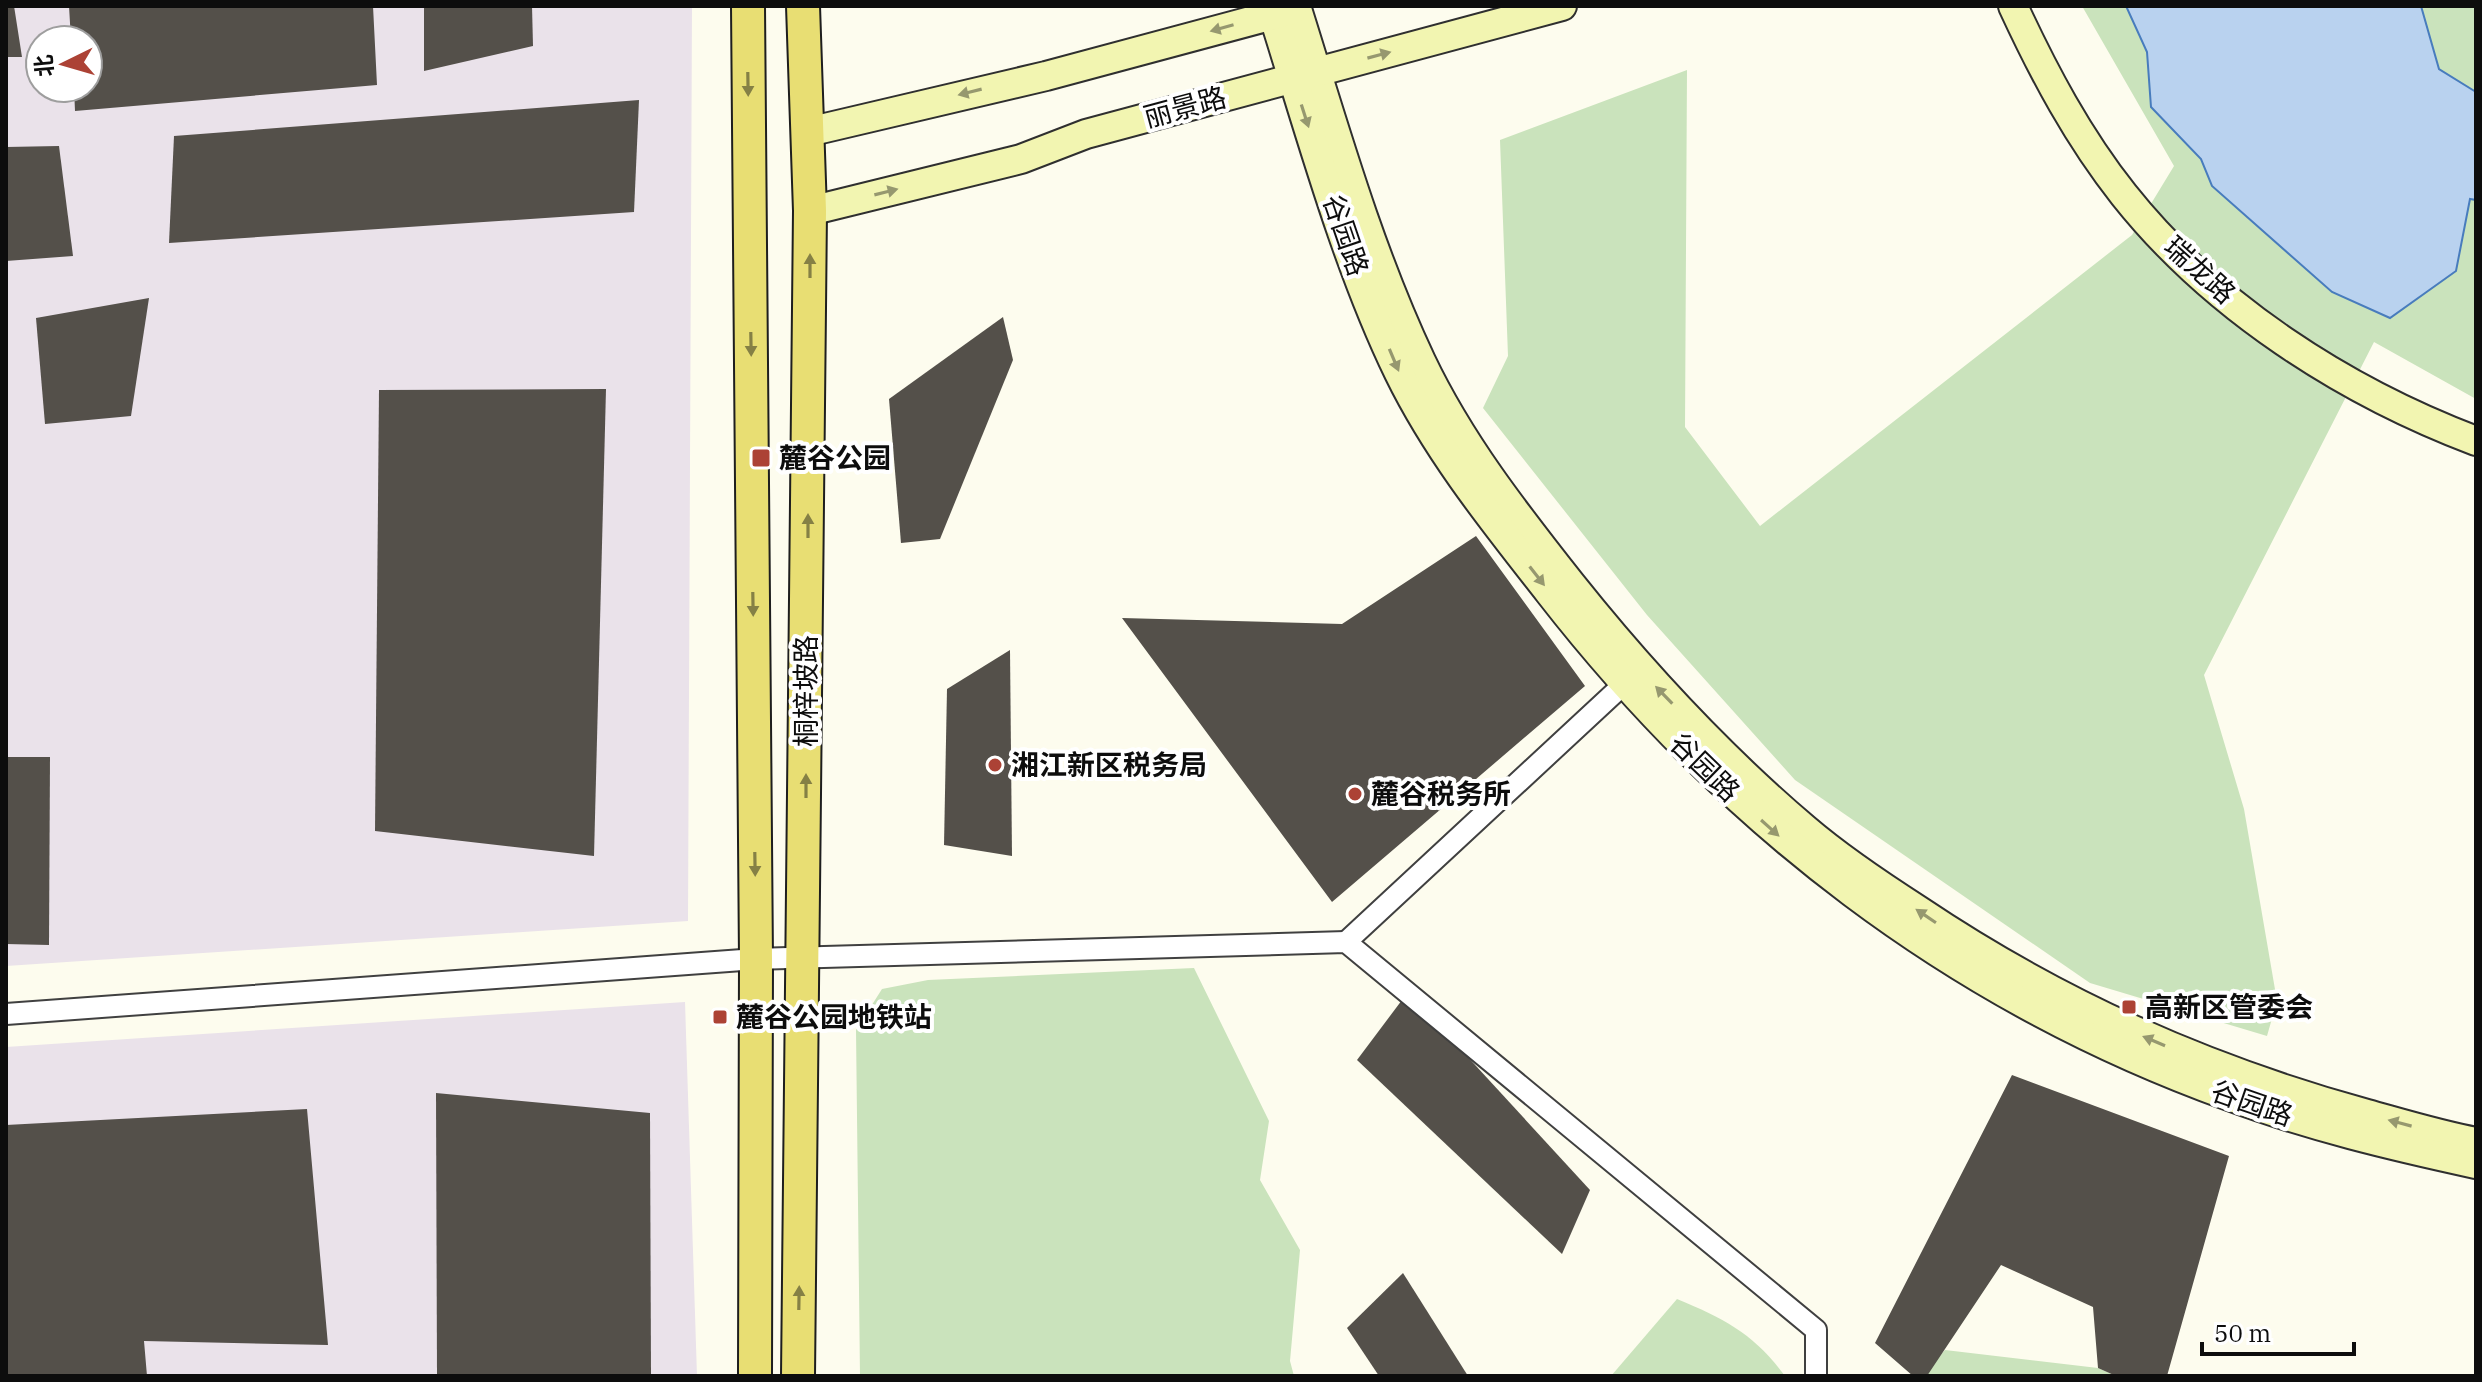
<svg xmlns="http://www.w3.org/2000/svg" width="2482" height="1382" viewBox="0 0 2482 1382" font-family="'IBM Plex Serif','Noto Sans SC',serif">
<rect width="100%" height="100%" fill="#fdfcee"/>
<g fill="#eae2ea" fill-rule="evenodd">
<path d="M 6,6 L 692,6 L 688,921 L 6,966 ZM 40,40 L 88,40 L 88,88 L 40,88 Z"/>
<polygon points="685,1002 697,1376 6,1376 6,1047"/>
</g>
<g fill="#cae3bc">
<polygon points="2082,6 2476,6 2476,399 2374,342 2204,675 2244,809 2277,1001 2267,1036 2090,983 1795,780 1647,615 1483,408 1508,356 1500,140 1687,70 1685,427 1760,526 2132,235 2174,166"/>
<polygon points="1194,968 1269,1121 1260,1180 1300,1250 1290,1361 1294,1376 860,1376 856,1030 882,989 928,980"/>
<path d="M 1677,1299 C 1725,1319 1754,1334 1785,1376 L 1611,1376 Z"/>
<polygon points="1945,1350 2098,1368 2116,1376 1921,1376"/>
</g>
<polygon fill="#b9d2ef" stroke="#487cbd" stroke-width="2" points="2126,6 2421,6 2439,69 2476,92 2476,200 2470,199 2456,271 2390,318 2332,292 2212,186 2201,159 2151,107 2147,52"/>
<g fill="#54504a">
<polygon points="6,6 14,6 22,57 6,57"/>
<polygon points="69,6 373,6 377,85 75,111 74,88 88,88 88,40 71,40"/>
<polygon points="424,6 532,6 533,46 424,71"/>
<polygon points="639,100 634,212 169,243 174,136"/>
<polygon points="59,146 73,256 6,261 6,147"/>
<polygon points="149,298 131,416 45,424 36,318"/>
<polygon points="1003,317 1013,360 940,539 901,543 889,399"/>
<polygon points="606,389 594,856 375,831 379,390"/>
<polygon points="1476,536 1585,686 1332,902 1122,618 1342,624"/>
<polygon points="1010,650 1012,856 944,845 947,689"/>
<polygon points="6,757 50,757 49,945 6,944"/>
<polygon points="1408,992 1590,1190 1562,1254 1357,1060"/>
<polygon points="2012,1075 2229,1156 2167,1376 2116,1376 2098,1368 2093,1307 2001,1265 1927,1376 1913,1376 1875,1343"/>
<polygon points="436,1093 650,1113 651,1376 437,1376"/>
<polygon points="307,1109 328,1345 144,1341 147,1376 6,1376 6,1125"/>
<polygon points="1403,1273 1468,1376 1379,1376 1347,1328"/>
</g>
<g fill="none" stroke-linecap="round" stroke-linejoin="round">
<defs>
<g id="street">
<polyline points="1346,942 1624,684"/>
<polyline points="6,1014 756,959 1346,942 1816,1330 1816,1376"/>
</g>
<g id="secondary">
<path d="M 2013,6 C 2044,73 2078,137 2124,195 C 2213,307 2344,391 2476,441"/>
<path d="M 1297,9 C 1334,127 1368,249 1421,361 C 1460,443 1515,513 1571,584 C 1642,673 1718,755 1805,829 C 1840,859 1879,885 1918,910 C 2058,1004 2204,1069 2367,1114 C 2403,1124 2439,1135 2476,1142"/>
<path d="M 1273,14 C 1310,131 1346,264 1399,373 C 1438,453 1495,523 1549,592 C 1727,821 1954,997 2229,1096 C 2309,1126 2393,1146 2476,1164"/>
<polyline points="808,132 1046,76 1292,10"/>
<polyline points="810,211 1021,159 1086,134 1562,6"/>
</g>
<g id="primary">
<polyline points="748,6 756,959 755,1376"/>
<polyline points="798,1376 810,211 803,6"/>
</g>
</defs>
<use href="#street" stroke="#404040" stroke-width="24"/>
<use href="#secondary" stroke="#2f2f2f" stroke-width="32"/>
<use href="#primary" stroke="#1e1e1e" stroke-width="36"/>
<use href="#street" stroke="#fff" stroke-width="20"/>
<use href="#secondary" stroke="#f2f5b1" stroke-width="28"/>
<use href="#primary" stroke="#e8de73" stroke-width="32"/>
</g>
<defs><path id="oneway-solid" d="M-6-.8H1V-3.2L6.5 0L1 3.2V.8H-6Z" transform="scale(2)"/></defs>
<g fill="#96986f">
<use href="#oneway-solid" transform="translate(1222 28) rotate(164)"/>
<use href="#oneway-solid" transform="translate(1379 55) rotate(-15)"/>
<use href="#oneway-solid" transform="translate(970 92) rotate(166)"/>
<use href="#oneway-solid" transform="translate(1305 116) rotate(72)"/>
<use href="#oneway-solid" transform="translate(886 192) rotate(-14)"/>
<use href="#oneway-solid" transform="translate(1394 360) rotate(67)"/>
<use href="#oneway-solid" transform="translate(1537 576) rotate(52)"/>
<use href="#oneway-solid" transform="translate(1664 695) rotate(-134)"/>
<use href="#oneway-solid" transform="translate(1770 828) rotate(42)"/>
<use href="#oneway-solid" transform="translate(1926 916) rotate(-146)"/>
<use href="#oneway-solid" transform="translate(2154 1041) rotate(-157)"/>
<use href="#oneway-solid" transform="translate(2400 1123) rotate(-165)"/>
</g>
<g fill="#858045">
<use href="#oneway-solid" transform="translate(748 84) rotate(89)"/>
<use href="#oneway-solid" transform="translate(810 266) rotate(-90)"/>
<use href="#oneway-solid" transform="translate(751 344) rotate(89)"/>
<use href="#oneway-solid" transform="translate(808 526) rotate(-90)"/>
<use href="#oneway-solid" transform="translate(753 604) rotate(89)"/>
<use href="#oneway-solid" transform="translate(806 786) rotate(-90)"/>
<use href="#oneway-solid" transform="translate(755 864) rotate(89)"/>
<use href="#oneway-solid" transform="translate(799 1298) rotate(-89)"/>
</g>
<g fill="#ac4235" stroke="#fff" stroke-width="3">
<rect x="751" y="448" width="20" height="20" rx="4"/>
<circle cx="995" cy="765" r="8"/>
<circle cx="1355" cy="794" r="8"/>
<rect x="2121" y="999" width="16" height="16" rx="4"/>
<rect x="712" y="1009" width="16" height="16" rx="4"/>
</g>
<g text-anchor="middle" stroke-width="8" stroke-linejoin="round" paint-order="stroke">
<g font-size="28" fill="#0d0d0d" stroke="#fff">
<text transform="translate(1185 107) rotate(-15)" y="10">丽景路</text>
<text transform="translate(1346 235) rotate(71)" y="10">谷园路</text>
<text transform="translate(2200 270) rotate(42)" y="10">瑞龙路</text>
<text transform="translate(806 691) rotate(-90)" y="10">桐梓坡路</text>
<text transform="translate(1705 767) rotate(44)" y="10">谷园路</text>
<text transform="translate(2252 1103) rotate(19)" y="10">谷园路</text>
</g>
<g font-size="28" font-weight="bold" fill="#0d0d0d" stroke="#fff" text-anchor="start">
<text x="779" y="468">麓谷公园</text>
<text x="1011" y="775">湘江新区税务局</text>
<text x="1371" y="804">麓谷税务所</text>
<text x="2145" y="1017">高新区管委会</text>
<text x="736" y="1027">麓谷公园地铁站</text>
</g>
</g>
<rect width="2482" height="1382" fill="none" stroke="#0d0d0d" stroke-width="16"/>
<g transform="translate(64 64) rotate(265)"><circle r="38" fill="#ffffff" stroke="#9e9e9e" stroke-width="2"/>
<path d="M0-6L14 30L0 20L-14 30Z" fill="#ac4235"/>
<text y="-12" font-size="22" font-weight="bold" text-anchor="middle" fill="#0d0d0d">北</text>
</g>
<path d="M2202 1342v12h152v-12" fill="none" stroke="#0d0d0d" stroke-width="4"/>
<text x="2214" y="1342" font-size="24" fill="#0d0d0d" stroke="#ffffff" stroke-width="6" paint-order="stroke">50 m</text>
</svg>
